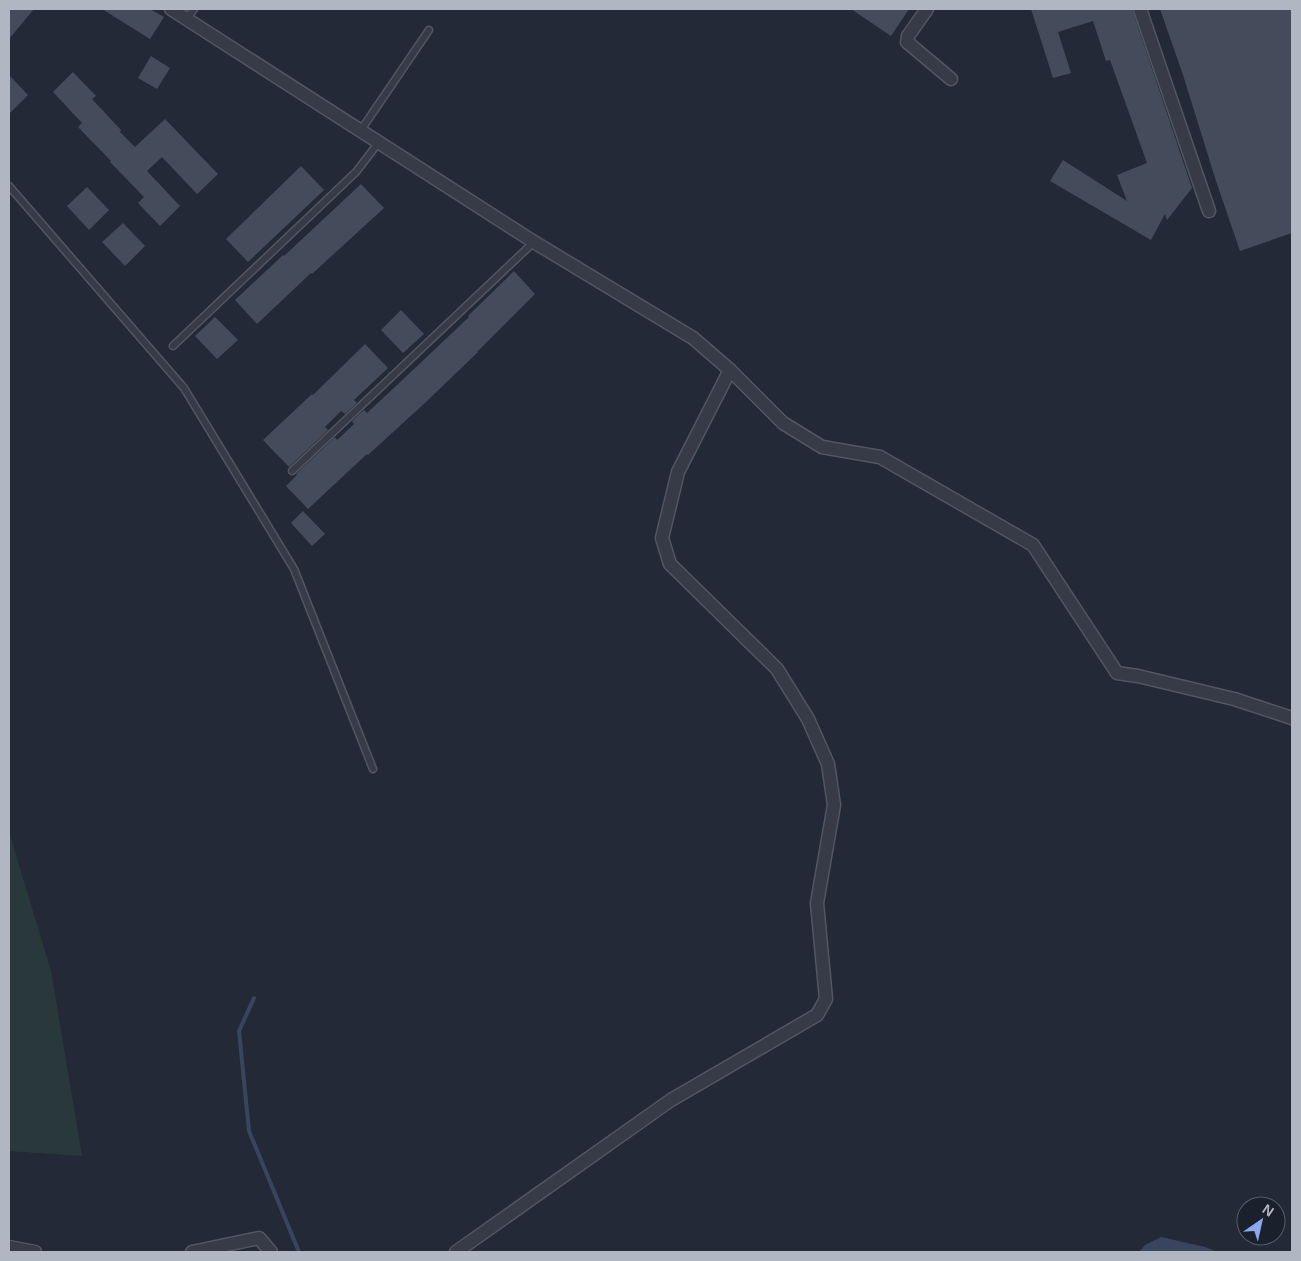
<svg xmlns="http://www.w3.org/2000/svg" width="1301" height="1261" viewBox="0 0 1301 1261" font-family="Arial,sans-serif">
<rect width="100%" height="100%" fill="#232936"/>
<polygon fill="#29393b" points="9,832 51,971 82,1156 9,1151"/>
<polygon fill="#39455e" points="1161,1237 1205,1247 1218,1252 1139,1252 1145,1245"/>
<g fill="none" stroke-linecap="round" stroke-linejoin="round">
<polyline stroke="#39455e" stroke-width="4" points="254,998 239,1031 249,1131 299,1252"/>
</g>
<g fill="#444c5b">
<polygon points="9,9 34,9 9,39"/>
<polygon points="102,9 150,9 164,17 150,39"/>
<polygon points="851,9 909,9 891,36"/>
<polygon points="1031,9 1132,9 1192,188 1167,220 1165,214 1151,240 1050,181 1063,160 1127,201 1117,175 1147,163 1110,60 1106,61 1093,21 1058,32 1071,73 1053,78"/>
<polygon points="1160,9 1292,9 1292,233 1240,251 1216,181 1183,75"/>
<polygon points="151,56 170,68 157,89 138,78"/>
<polygon points="73,72 96,96 92,99 121,130 120,132 135,147 165,119 218,174 197,194 162,157 147,171 180,206 160,226 138,203 144,197 110,162 111,161 78,127 82,123 53,92"/>
<polygon points="9,75 28,95 9,114"/>
<polygon points="301,166 324,190 248,262 226,239"/>
<polygon points="361,184 384,208 312,274 311,273 257,324 235,300 283,255 284,256"/>
<polygon points="87,187 109,210 89,230 67,206"/>
<polygon points="123,223 145,246 125,266 102,242"/>
<polygon points="514,271 535,294 477,352 478,352 426,402 368,455 367,454 308,509 286,486 297,475 296,474 335,437 337,440 354,424 352,421 364,410 367,413 396,386 469,317 468,316"/>
<polygon points="401,310 424,334 403,353 381,330"/>
<polygon points="215,317 238,340 217,359 195,336"/>
<polygon points="365,344 388,368 354,400 357,403 345,414 341,411 325,427 328,430 289,467 263,440 312,394 313,395"/>
<polygon points="303,511 325,534 312,546 291,523"/>
</g>
<g fill="none" stroke-linecap="round" stroke-linejoin="round">
<defs>
<g id="lane">
<polyline points="187,19 194,9"/>
<polyline points="361,130 429,30"/>
<polyline points="9,186 184,388 294,569 373,769"/>
<polyline points="173,346 356,172 379,142"/>
<polyline points="292,471 534,242"/>
</g>
<g id="street">
<polyline points="171,9 534,242 693,338 730,370 783,423 822,447 880,457 1033,545 1117,673 1138,676 1234,699 1292,718"/>
<polyline points="927,9 908,36 907,42 951,79"/>
<polyline points="1140,9 1209,211"/>
<polyline points="9,1247 35,1252"/>
<polyline points="192,1252 259,1238 271,1252"/>
<polyline points="456,1252 671,1100 817,1015 826,999 817,903 834,805 828,764 808,719 777,669 670,564 662,538 678,472 730,370"/>
</g>
</defs>
<use href="#lane" stroke="#515662" stroke-width="9"/>
<use href="#street" stroke="#515662" stroke-width="15"/>
<use href="#lane" stroke="#363b47" stroke-width="6"/>
<use href="#street" stroke="#363b47" stroke-width="12"/>
</g>
<rect width="1301" height="1261" fill="none" stroke="#b1b6c3" stroke-width="20"/>
<g transform="translate(1261 1221) rotate(34)"><circle r="24" fill="#1b212c" stroke="#575d68"/>
<path d="M0-4L9 19L0 12L-9 19Z" fill="#8ca8ed"/>
<text y="-8" font-size="14" font-weight="bold" text-anchor="middle" fill="#b1b6c3">N</text>
</g>
</svg>
